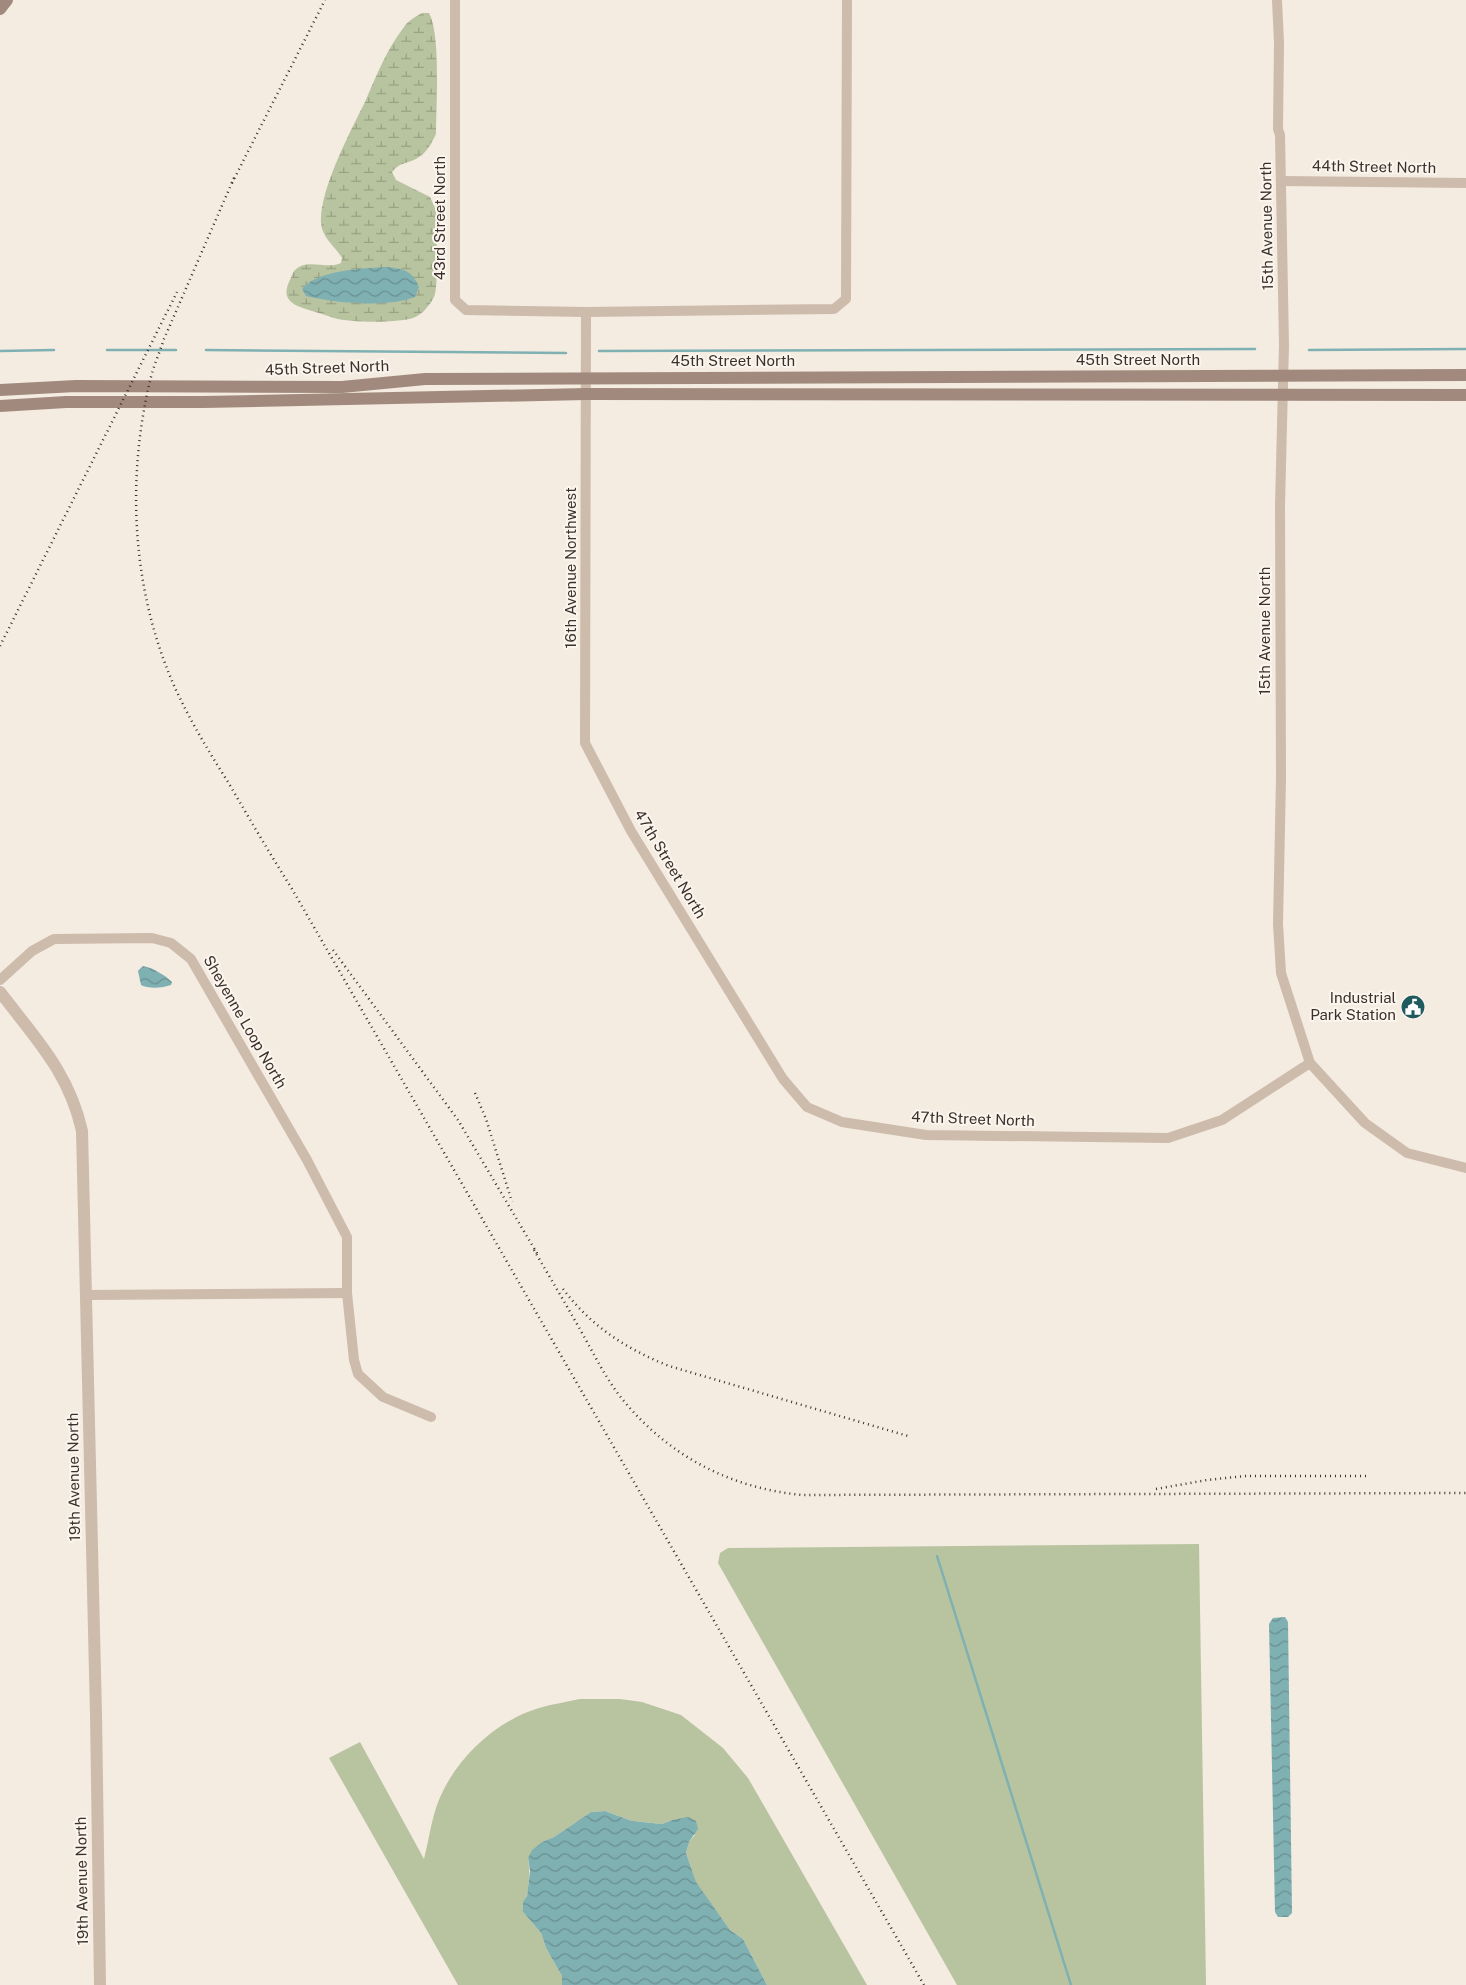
<svg xmlns="http://www.w3.org/2000/svg" width="1466" height="1985" viewBox="0 0 1466 1985" font-family="'Public Sans',sans-serif">
<defs>
<pattern id="wetland-marsh" width="20" height="14" patternUnits="userSpaceOnUse" patternTransform="scale(1.25)"><rect width="20" height="14" fill="#b8c4a0"/><path d="M1 5h8M5 5V1M11 12h8M15 12V8" fill="none" stroke="#97a083"/></pattern>
<pattern id="water-waves" width="16" height="10" patternUnits="userSpaceOnUse" patternTransform="scale(1.25)"><rect width="16" height="10" fill="#7fb0b2"/><path d="M0 5q4-4 8 0t8 0" fill="none" stroke="#699091"/></pattern>
</defs>
<rect width="100%" height="100%" fill="#f4ebe1"/>
<g fill="#b8c4a0">
<polygon points="1199,1544 1206,1985 957,1985 718,1563 720,1553 728,1548"/>
<path d="M 580,1699 L 620,1699 L 642,1702 L 681,1715 L 723,1748 L 748,1778 L 867,1985 L 767,1985 L 743,1939 L 730,1930 L 696,1883 L 686,1853 L 689,1842 L 695,1835 L 672,1820 L 662,1824 L 632,1821 L 605,1811 L 591,1812 L 554,1837 L 544,1841 L 528,1858 C 531,1876 528,1894 523,1912 L 541,1933 L 546,1948 L 562,1976 L 562,1985 L 458,1985 L 329,1758 L 360,1742 L 424,1859 C 430,1836 432,1811 444,1789 C 463,1752 499,1720 539,1708 C 552,1704 567,1702 580,1699 Z"/>
</g>
<path fill="url(#wetland-marsh)" d="M 422,13 L 429,13 C 441,35 436,106 436,134 C 431,144 427,153 416,159 C 406,164 400,162 392,172 L 396,180 L 430,197 L 436,210 C 436,224 439,288 434,297 C 430,305 422,315 413,318 C 396,323 352,323 334,318 C 327,316 320,313 312,311 C 297,306 280,302 289,282 C 291,278 292,274 294,271 C 306,257 327,270 341,263 L 342,258 C 335,246 322,238 321,223 C 319,191 350,132 365,102 C 376,76 387,49 404,27 C 408,21 415,17 422,13 Z"/>
<g fill="url(#water-waves)">
<path d="M 388,267 C 404,269 413,271 419,287 L 415,297 C 387,308 335,303 306,296 L 302,289 C 316,270 365,268 388,267 Z"/>
<path d="M 143,966 C 153,968 165,975 172,982 L 171,985 C 163,988 148,989 141,985 L 138,971 Z"/>
<polygon points="1285,1617 1288,1622 1292,1913 1288,1917 1278,1917 1275,1912 1269,1624 1273,1618"/>
<polygon points="605,1811 632,1821 662,1824 672,1820 688,1817 696,1821 698,1829 689,1842 686,1853 696,1882 730,1930 743,1939 767,1985 562,1985 562,1976 546,1948 541,1933 523,1912 523,1902 527,1896 530,1871 528,1858 532,1850 544,1841 554,1837 591,1812"/>
</g>
<g fill="none" stroke-linecap="round" stroke-linejoin="round">
<g stroke="#7fb0b2" stroke-width="2.5">
<polyline points="107,350 176,350"/>
<polyline points="206,350 566,353"/>
<polyline points="1309,350 1466,349"/>
<polyline points="0,351 54,350"/>
<polyline points="599,351 1255,349"/>
<polyline points="937,1556 1071,1985"/>
</g>
<g stroke="#cdbbac" stroke-width="10">
<polyline points="455,0 455,300 466,310 586,312 834,309 846,299 847,0"/>
<polyline points="1277,0 1279,43 1278,129 1280,135 1284,345 1280,505 1281,778 1278,924 1281,973 1310,1063 1365,1123 1407,1153 1466,1168"/>
<polyline points="1281,181 1466,183"/>
<polyline points="586,312 585,743 631,831 783,1079 807,1107 842,1122 926,1135 1168,1138 1222,1120 1310,1063"/>
<polyline points="0,980 32,951 54,939 152,938 171,943 191,959 307,1160 347,1237 347,1293 354,1360 358,1374 383,1397 431,1417"/>
<polyline points="87,1295 347,1293"/>
</g>
<path stroke="#cdbbac" stroke-width="12" d="M 0,992 C 35,1038 69,1072 82,1131 L 96,1714 L 100,1985"/>
<g stroke="#a18a7d" stroke-width="12">
<polyline points="0,9 7,0"/>
<polyline points="0,390 76,386 342,387 425,379 1466,375"/>
<polyline points="0,406 66,402 203,402 586,394 1466,395"/>
</g>
<g stroke="#3b302b" stroke-width="2.5" stroke-dasharray="1 4" stroke-linecap="butt">
<path d="M 234,178 L 164,339 C 159,354 152,370 149,385 C 126,486 133,595 176,690 C 191,722 209,752 228,782 C 249,818 270,854 292,889 L 924,1985"/>
<polyline points="232,183 325,0"/>
<polyline points="0,646 177,292"/>
<polyline points="333,950 458,1120 538,1255"/>
<polyline points="475,1093 486,1119 512,1202"/>
<path d="M 534,1250 C 552,1281 570,1311 587,1342 C 598,1362 609,1383 623,1400 C 669,1456 730,1488 802,1495 L 1466,1493"/>
<path d="M 563,1289 C 591,1326 626,1349 669,1366 L 908,1436"/>
<polyline points="1156,1489 1207,1480 1245,1476 1370,1476"/>
</g>
</g>
<defs>
<symbol id="civic-disc" viewBox="-11 -11 22 22"><circle r="9.5" fill="#1f5a5e" stroke="#fbf5ee"/><path d="M-.6-6.5H3V-4.5H.6V-3L4-1V1h2V6H-6V1h2V-1L-.6-3ZM-1.2 2.5V6h2.4V2.5Z" fill="#fff"/></symbol>
</defs>
<g fill-rule="evenodd">
<use href="#civic-disc" x="1399" y="993" width="28" height="28"/>
</g>
<g text-anchor="middle" stroke-width="4" stroke-linejoin="round" paint-order="stroke">
<g font-size="15" fill="#3b302b" stroke="#fbf5ee">
<text transform="translate(1374 167) rotate(1)" y="5">44th Street North</text>
<text transform="translate(440 218) rotate(-90)" y="5">43rd Street North</text>
<text transform="translate(1267 226) rotate(-91)" y="5">15th Avenue North</text>
<text x="1138" y="365">45th Street North</text>
<text x="733" y="366">45th Street North</text>
<text transform="translate(327 368) rotate(-2)" y="5">45th Street North</text>
<text transform="translate(571 568) rotate(-90)" y="5">16th Avenue Northwest</text>
<text transform="translate(1265 631) rotate(-90)" y="5">15th Avenue North</text>
<text transform="translate(670 864) rotate(59)" y="5">47th Street North</text>
<text transform="translate(245 1022) rotate(60)" y="5">Sheyenne Loop North</text>
<text transform="translate(973 1119) rotate(2)" y="5">47th Street North</text>
<text transform="translate(74 1477) rotate(-91)" y="5">19th Avenue North</text>
<text transform="translate(82 1881) rotate(-91)" y="5">19th Avenue North</text>
</g>
<g font-size="15" fill="#3b302b" stroke="#fbf5ee" text-anchor="end">
<text x="1396" y="1003">Industrial<tspan x="1396" dy="17">Park Station</tspan></text>
</g>
</g>
</svg>
